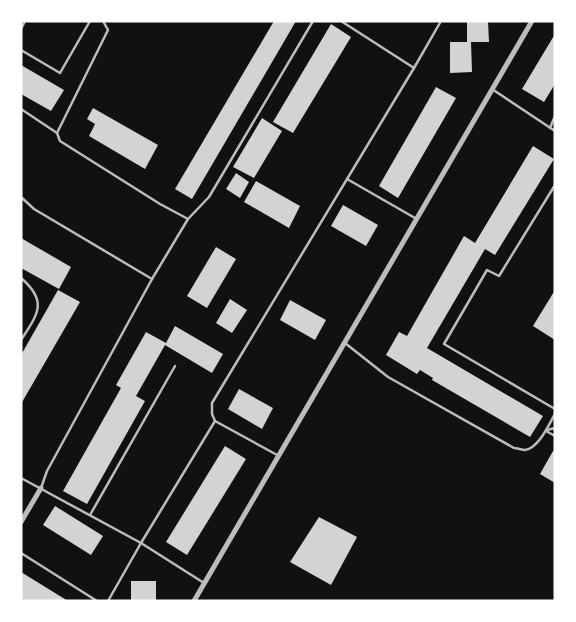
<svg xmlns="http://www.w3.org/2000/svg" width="576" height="622" viewBox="0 0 576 622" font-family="'Sofia Sans Condensed',sans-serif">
<rect width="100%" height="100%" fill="#111"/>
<g fill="#d3d3d3">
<polygon points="274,21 296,21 192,199 175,189"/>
<polygon points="467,21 488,21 489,42 471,42 472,72 450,73 450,42 467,42"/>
<polygon points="331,24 351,37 293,133 273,122"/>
<polygon points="555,34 555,84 544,102 522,89"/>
<polygon points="21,65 64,90 51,111 21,94"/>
<polygon points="436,87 456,98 398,198 379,186"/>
<polygon points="93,108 158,145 145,169 89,136 95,124 87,119"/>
<polygon points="262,118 282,131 254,178 233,167"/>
<polygon points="533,146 554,159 495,255 485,249 427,348 543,416 530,437 432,380 433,378 420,370 417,374 386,355 399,332 407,336 464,236 475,243"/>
<polygon points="236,173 249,182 240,198 226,189"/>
<polygon points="256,181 300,206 289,228 244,202"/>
<polygon points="343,205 378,225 366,246 331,226"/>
<polygon points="21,238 71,267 59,289 21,268"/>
<polygon points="216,247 236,259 207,308 187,296"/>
<polygon points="58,290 80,302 21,404 21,355"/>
<polygon points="555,290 555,340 533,326"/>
<polygon points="230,299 247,310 232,333 216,323"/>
<polygon points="290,300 326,320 315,340 280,320"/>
<polygon points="175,326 223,354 212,373 165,345 136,396 145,401 87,504 63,491 121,388 116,385 146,332 166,343"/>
<polygon points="239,389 273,408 262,429 228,409"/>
<polygon points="225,446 246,459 187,555 166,542"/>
<polygon points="553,451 555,452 555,483 540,474"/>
<polygon points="55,506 103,536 91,555 43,525"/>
<polygon points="319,517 357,537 331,585 290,562"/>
<polygon points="21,572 68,601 22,601 21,600"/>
<rect x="131" y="581" width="25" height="20"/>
</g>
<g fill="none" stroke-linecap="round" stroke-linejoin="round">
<g stroke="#bcbcbc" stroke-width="2.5">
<polyline points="341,21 414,68"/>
<polyline points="21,29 25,21"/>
<polyline points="21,50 60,73 90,21"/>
<polyline points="492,89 555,131"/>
<polyline points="21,109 57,133 60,141 160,204 188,219"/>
<polyline points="550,128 555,116"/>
<polyline points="57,133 108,30 103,21"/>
<polyline points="347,179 415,218"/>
<polyline points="555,185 499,276 487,270 444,344 555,409"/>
<polyline points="21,197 34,209 152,279"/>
<path d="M 21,278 C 49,302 37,315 21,340"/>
<path d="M 345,343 L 388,377 L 514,448 C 517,448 522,450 525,450 C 539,448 549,424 555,414"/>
<polyline points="215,421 279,456"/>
<polyline points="547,430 555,428"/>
<polyline points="546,431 555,436"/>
<polyline points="21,478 141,543 108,601"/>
<polyline points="41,488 47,471 152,279 188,219 209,197 313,21"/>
<polyline points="90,515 175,366"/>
<polyline points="21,553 97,601"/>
<polyline points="204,583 141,543 215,421 212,414 212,403 414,68 441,21"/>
</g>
<g stroke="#bcbcbc" stroke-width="5">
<polyline points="21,522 41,488"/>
<polyline points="194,601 532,21"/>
</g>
</g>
<rect width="576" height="622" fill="none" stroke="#ffffff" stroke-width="45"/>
</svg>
